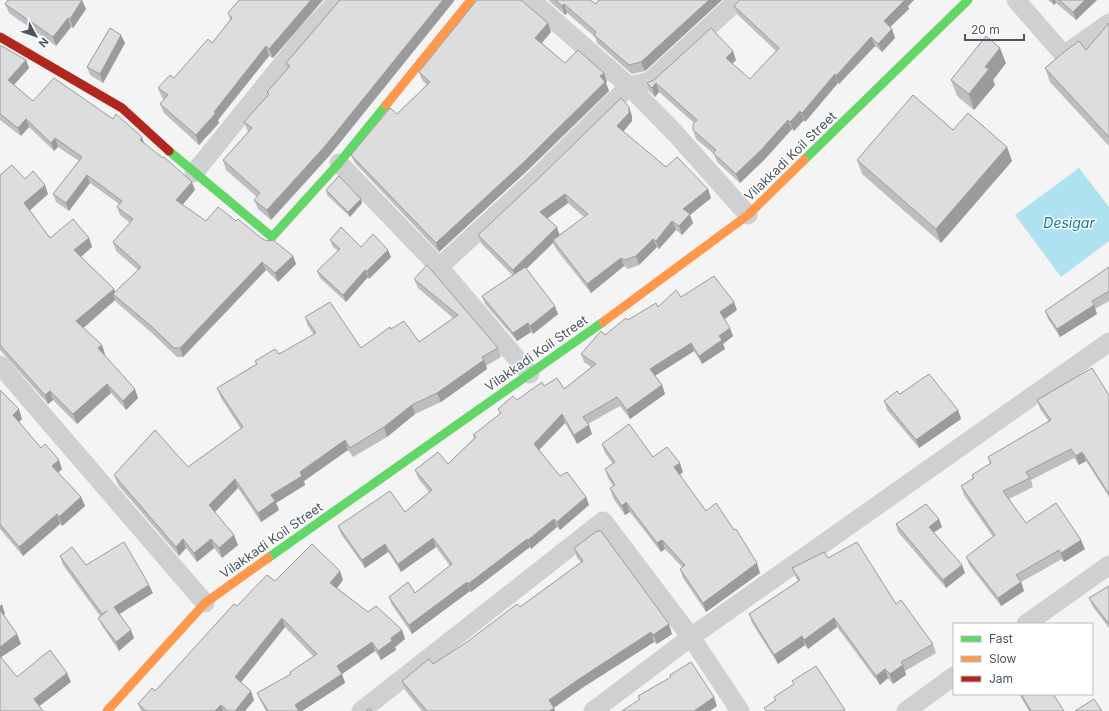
<svg xmlns="http://www.w3.org/2000/svg" width="1109" height="711" viewBox="0 0 1109 711" font-family="Inter,sans-serif">
<rect width="100%" height="100%" fill="#f4f4f4"/>
<polygon fill="#aee2f0" points="1079,168 1109,207 1109,241 1061,277 1015,215"/>
<g fill="none" stroke-linecap="round" stroke-linejoin="round">
<g stroke="#ced0d2" stroke-width="19">
<polyline points="531,0 629,86 675,133 748,215"/>
<polyline points="1016,0 1064,55 1109,23"/>
<polyline points="339,163 439,267 530,374"/>
<polyline points="194,173 304,37 338,0"/>
<polyline points="439,267 536,178 629,86 650,81 738,0"/>
<polyline points="0,365 205,603"/>
<polyline points="1026,624 1109,565"/>
<polyline points="361,711 603,521 691,637 740,711"/>
<polyline points="593,711 691,637 1109,342"/>
<polyline points="906,711 954,676"/>
</g>
<g stroke="#63d668" stroke-width="9">
<polyline points="169,151 272,237 339,163 386,105"/>
<polyline points="804,160 968,0"/>
<polyline points="268,558 603,322"/>
</g>
<g stroke="#ff974d" stroke-width="9">
<polyline points="386,105 471,0"/>
<polyline points="603,322 748,215 804,160"/>
<polyline points="107,711 205,603 268,558"/>
</g>
<polyline stroke="#b3261e" stroke-width="9" points="0,37 122,108 169,151"/>
</g>
<g fill="#bebebf" fill-rule="evenodd">
<polygon points="239,0 323,0 273,58 269,56 218,120 219,123 199,145 164,113 160,104 164,99 162,98 158,88 174,78 212,43 230,20 228,13"/>
<polygon points="340,0 454,0 454,1 330,155 271,220 258,209 254,200 257,197 226,170 223,160 248,132 244,122 268,95 267,92 288,69 286,63"/>
<polygon points="548,0 590,0 596,4 722,0 645,71 632,74 597,43 595,37 567,13 565,15"/>
<polygon points="740,0 914,0 908,6 909,9 890,27 892,29 895,38 882,52 875,46 839,84 838,83 805,122 804,120 794,131 792,129 765,159 740,183 717,162 714,154 696,139 693,130 694,123 659,92 655,97 650,92 647,83 736,60 732,64 750,79 776,51 738,15 734,6"/>
<polygon points="1048,0 1097,0 1076,20 1056,3 1054,5"/>
<polygon points="5,4 86,9 73,28 71,27 56,46 9,13"/>
<polygon points="1109,23 1109,146 1050,82 1045,68 1086,50"/>
<polygon points="551,32 542,43 565,63 604,73 607,81 606,83 609,91 528,170 439,252 355,163 351,155 397,114 427,85 422,80 419,72"/>
<polygon points="125,43 103,83 90,75 87,67"/>
<polygon points="0,45 26,60 29,68 14,85 33,101 144,144 195,190 182,205 206,221 236,221 261,238 293,256 296,264 278,282 266,270 183,357 177,357 154,335 116,302 115,300 83,328 105,354 104,355 138,398 126,410 111,393 77,424 53,400 48,404 0,350 0,175 25,179 48,194 30,210 50,238 89,238 92,247 81,257 114,289 115,292 138,270 116,251 113,242 130,223 120,215 117,207 119,204 90,183 69,211 56,202 53,194 79,161 58,147 54,151 29,127 21,136 0,120"/>
<polygon points="1006,63 993,80 995,85 974,110 957,96 951,80"/>
<path d="M 632,116 L 632,121 L 623,132 L 666,167 L 708,189 L 711,198 L 690,215 L 693,223 L 682,235 L 676,230 L 659,249 L 657,247 L 639,265 L 628,269 L 624,266 L 591,293 L 556,249 L 553,243 L 526,269 L 558,314 L 533,334 L 531,332 L 517,341 L 485,304 L 482,296 L 513,276 L 481,243 L 478,235 ZM 568,203 L 584,217 L 559,235 L 547,218 Z"/>
<polygon points="953,130 1007,147 1012,161 941,243 862,174 857,160"/>
<polygon points="326,190 361,199 362,203 350,217 327,195"/>
<polygon points="330,240 361,247 388,250 391,257 369,279 368,277 346,302 320,278 317,271 338,251 333,247"/>
<polygon points="1109,267 1109,301 1095,309 1097,314 1060,337 1048,319 1045,311"/>
<polygon points="414,279 498,348 501,357 486,366 487,369 441,402 415,414 387,437 353,457 348,450 304,481 305,485 276,503 279,510 261,522 238,488 215,512 238,545 222,558 214,548 197,562 186,548 179,556 118,485 114,475 188,467 241,429 221,398 217,388 256,364 255,361 279,354 314,335 308,326 305,317 361,348 391,329 419,342 453,318 418,288"/>
<polygon points="681,297 737,310 725,319 733,336 723,344 725,349 702,364 694,351 655,376 662,385 665,394 630,419 620,406 588,424 592,434 577,444 565,423 539,450 560,476 586,497 589,505 560,530 557,527 531,549 530,547 471,592 470,591 412,634 392,605 389,597 415,593 450,566 436,547 401,572 388,552 365,568 341,534 338,526 405,512 429,492 418,478 415,470 448,464 474,438 473,435 500,414 498,409 544,386 564,389 591,367 584,362 581,354 605,335 628,320 658,307"/>
<polygon points="0,390 22,419 19,422 41,448 62,469 58,473 81,497 85,506 62,526 60,524 23,556 0,529"/>
<polygon points="900,394 958,410 961,419 919,448 887,410 884,401"/>
<polygon points="1109,395 1109,497 1086,461 1079,465 1074,458 1031,480 1033,487 1009,499 1026,523 1085,549 1064,562 1062,559 1021,582 1024,591 1001,606 970,566 966,557 993,537 964,495 961,486 973,478 972,475 990,464 988,457 1049,422 1040,409 1037,400"/>
<polygon points="602,444 653,457 683,472 680,475 706,511 760,573 706,612 683,578 680,569 682,567 665,549 661,552 630,512 625,515 613,498 610,488 613,486 608,478 605,469 613,464 605,453"/>
<polygon points="896,524 942,527 934,533 962,565 965,573 946,588 898,532"/>
<polygon points="574,548 672,634 657,644 654,642 582,688 554,708 555,711 422,711 405,690 402,681 433,664 467,642 520,607 581,562 577,558"/>
<polygon points="60,556 86,565 153,593 120,614 134,638 119,651 102,626 98,618 100,616 63,565"/>
<polygon points="828,558 896,604 933,644 936,653 905,671 906,675 893,684 888,678 880,685 837,627 808,649 805,645 778,664 752,623 749,614 798,581 796,578 792,568"/>
<polygon points="343,580 337,588 368,612 402,630 405,639 395,647 396,650 381,660 375,651 342,674 345,683 302,711 266,711 261,702 257,693 291,674 290,672 314,657 285,627 241,682 254,700 245,711 141,711 138,704 155,691 237,606 275,581"/>
<polygon points="1109,586 1109,628 1093,607 1089,598"/>
<polygon points="1019,694 1053,694 1064,711 1029,711"/>
</g>
<g fill="#9b9b9b">
<polygon points="82,0 86,9 73,28 70,19"/>
<polygon points="311,0 323,0 273,58 269,49"/>
<polygon points="443,0 454,0 454,1 330,155 271,220 267,210"/>
<polygon points="709,0 722,0 645,71 641,62"/>
<polygon points="905,0 914,0 908,6 909,9 887,30 884,21"/>
<polygon points="1052,0 1055,0 1056,3 1054,5"/>
<polygon points="1085,0 1097,0 1076,20 1073,12"/>
<polygon points="564,4 567,13 565,15 562,6"/>
<polygon points="68,18 71,27 56,46 53,37"/>
<polygon points="548,23 551,32 538,47 535,38"/>
<polygon points="892,29 895,38 882,52 878,44"/>
<polygon points="121,35 125,43 103,83 100,74"/>
<polygon points="871,37 875,46 839,84 836,76"/>
<polygon points="266,46 269,56 218,120 219,123 199,145 196,135"/>
<polygon points="1000,48 1006,63 993,80 995,85 974,110 969,94 985,67"/>
<polygon points="733,51 736,60 729,67 726,58"/>
<polygon points="26,60 29,68 11,88 8,80"/>
<polygon points="604,73 607,81 606,83 609,91 528,170 439,252 436,243"/>
<polygon points="835,74 838,83 805,122 802,113"/>
<polygon points="656,83 659,92 655,97 652,88"/>
<polygon points="629,107 632,116 632,121 620,135 617,126"/>
<polygon points="800,111 804,120 794,131 790,122"/>
<polygon points="26,119 29,127 21,136 18,128"/>
<polygon points="788,120 792,129 765,159 740,183 736,174"/>
<polygon points="142,137 145,146 140,140"/>
<polygon points="55,138 58,147 54,151 51,143"/>
<polygon points="1007,147 1012,161 941,243 936,229"/>
<polygon points="87,175 90,183 69,211 66,203"/>
<polygon points="192,182 195,190 179,209 176,200"/>
<polygon points="45,185 48,194 28,212 24,203"/>
<polygon points="708,189 711,198 690,215 693,223 682,235 679,226 683,209"/>
<polygon points="565,194 568,203 544,221 540,212"/>
<polygon points="361,199 362,203 350,217 348,212"/>
<polygon points="672,221 676,230 659,249 656,241"/>
<polygon points="557,227 560,236 553,240 553,243 516,279 513,270"/>
<polygon points="89,238 92,247 77,260 74,250"/>
<polygon points="653,239 657,247 639,265 636,256"/>
<polygon points="388,250 391,257 369,279 367,271"/>
<polygon points="293,256 296,264 278,282 275,273"/>
<polygon points="621,258 624,266 591,293 587,284"/>
<polygon points="262,262 266,270 183,357 180,348"/>
<polygon points="365,270 368,277 346,302 343,295"/>
<polygon points="114,289 117,297 113,294 115,300 80,331 76,321"/>
<polygon points="734,302 737,310 723,320 720,312"/>
<polygon points="1094,305 1097,314 1060,337 1057,329"/>
<polygon points="555,306 558,314 533,334 530,326"/>
<polygon points="528,323 531,332 517,341 513,333"/>
<polygon points="730,328 733,336 723,344 725,349 702,364 699,356 719,336"/>
<polygon points="691,343 694,351 653,377 650,369"/>
<polygon points="102,345 105,354 101,357 98,348"/>
<polygon points="484,360 487,369 441,402 437,393"/>
<polygon points="107,384 111,393 77,424 73,414"/>
<polygon points="662,385 665,394 630,419 627,410"/>
<polygon points="135,389 138,398 126,410 123,401"/>
<polygon points="50,391 53,400 48,404 45,395"/>
<polygon points="412,405 415,414 387,437 384,427"/>
<polygon points="19,409 22,419 16,424 13,415"/>
<polygon points="958,410 961,419 919,448 916,440"/>
<polygon points="562,414 565,423 537,452 534,444"/>
<polygon points="589,425 592,434 577,444 574,435"/>
<polygon points="345,440 348,450 304,481 305,485 276,503 279,510 261,522 258,513 271,495 300,472"/>
<polygon points="1082,452 1086,461 1079,465 1076,456"/>
<polygon points="59,460 62,469 55,475 52,466"/>
<polygon points="680,463 683,472 678,476 674,467"/>
<polygon points="235,479 238,488 212,515 209,505"/>
<polygon points="81,497 85,506 62,526 59,517"/>
<polygon points="586,497 589,505 560,530 557,522"/>
<polygon points="626,502 630,512 625,515 622,506"/>
<polygon points="57,514 60,524 23,556 19,547"/>
<polygon points="554,519 557,527 531,549 528,540"/>
<polygon points="939,519 942,527 931,534 929,527"/>
<polygon points="234,535 238,545 222,558 219,548"/>
<polygon points="433,538 436,547 401,572 398,564"/>
<polygon points="183,539 186,548 179,556 176,547"/>
<polygon points="211,539 214,548 197,562 194,553"/>
<polygon points="527,539 530,547 471,592 468,584"/>
<polygon points="662,540 665,549 661,552 657,543"/>
<polygon points="1081,540 1085,549 1064,562 1061,553"/>
<polygon points="385,544 388,552 365,568 362,560"/>
<polygon points="757,563 760,573 706,612 703,603"/>
<polygon points="962,565 965,573 946,588 943,580"/>
<polygon points="340,571 343,580 334,592 330,583"/>
<polygon points="467,582 470,591 412,634 409,625"/>
<polygon points="1021,582 1024,591 1001,606 998,598"/>
<polygon points="149,585 153,593 117,615 114,607"/>
<polygon points="2,604 5,614 1,617 0,613 0,606"/>
<polygon points="282,618 285,627 238,686 235,677"/>
<polygon points="834,618 837,627 808,649 804,640"/>
<polygon points="669,624 672,634 657,644 653,635"/>
<polygon points="131,630 134,638 119,651 116,642"/>
<polygon points="402,630 405,639 395,647 396,650 381,660 378,651 391,638"/>
<polygon points="651,632 654,642 582,688 552,709 549,700 579,679"/>
<polygon points="17,634 21,644 0,658 0,647"/>
<polygon points="802,636 805,645 778,664 774,655"/>
<polygon points="372,642 375,651 342,674 345,683 302,711 297,711 295,705 337,666"/>
<polygon points="903,665 906,675 893,684 890,674"/>
<polygon points="885,669 888,678 880,685 876,676"/>
<polygon points="67,673 71,682 37,708 34,699"/>
<polygon points="251,691 254,700 245,711 235,711"/>
<polygon points="714,697 717,706 710,711 694,711"/>
<polygon points="221,705 223,711 215,711"/>
<polygon points="554,708 555,711 550,711"/>
</g>
<g fill="#ddddde" stroke="#9b9b9b">
<polygon points="8,0 82,0 70,19 68,18 53,37 5,4"/>
<polygon points="239,0 311,0 269,49 266,46 214,112 216,113 196,135 160,104 168,95 158,88 170,75 174,78 208,39 212,43 232,18 228,13"/>
<polygon points="340,0 443,0 326,145 267,210 254,200 260,193 223,160 252,128 244,122 269,94 267,92 290,66 286,63"/>
<polygon points="477,0 521,0 548,23 535,38 565,63 578,50 604,73 600,76 605,82 525,161 436,243 351,155 390,108 397,114 430,82 419,72"/>
<polygon points="555,0 590,0 596,4 599,0 709,0 641,62 629,65 594,35 596,32 564,4 562,6"/>
<polygon points="740,0 905,0 884,21 892,29 878,44 871,37 836,76 835,74 802,113 800,111 790,122 788,120 761,150 736,174 713,153 716,150 693,130 693,124 697,120 656,83 652,88 647,83 654,80 711,28 733,51 726,58 750,79 779,48 734,6"/>
<polygon points="1059,0 1085,0 1073,12"/>
<polygon points="1109,23 1109,137 1045,68 1064,52 1079,41 1086,50"/>
<polygon points="110,28 121,35 100,74 87,67"/>
<polygon points="986,36 1000,48 985,67 989,69 969,94 951,80"/>
<polygon points="0,45 26,60 8,80 33,101 54,78 113,119 116,114 142,137 140,140 163,158 164,157 192,182 176,200 206,221 218,207 236,221 238,219 261,238 267,241 273,240 293,256 275,273 262,262 180,348 174,348 151,326 113,294 141,267 113,242 133,219 117,207 122,201 87,175 66,203 53,194 82,157 55,138 51,143 26,119 18,128 0,114"/>
<polygon points="913,95 953,130 968,113 1007,147 936,229 857,160"/>
<polygon points="621,98 629,107 629,113 617,126 666,167 677,157 708,189 683,209 690,214 679,226 672,221 656,241 653,239 636,256 625,260 621,258 587,284 553,240 588,214 565,194 540,212 557,227 513,270 478,235 540,177"/>
<polygon points="12,165 25,179 33,171 45,185 24,203 50,238 73,219 89,238 74,250 114,289 76,321 102,345 98,348 135,389 123,401 107,384 73,414 50,391 45,395 0,345 0,175"/>
<polygon points="339,176 361,199 348,212 326,190"/>
<polygon points="341,227 361,247 373,234 388,250 367,271 365,270 343,295 317,271 340,249 330,240"/>
<polygon points="427,265 498,348 482,357 484,360 437,393 412,405 384,427 350,448 345,440 300,472 302,476 271,495 275,501 258,513 235,479 209,505 234,535 219,548 211,539 194,553 183,539 176,547 114,475 155,430 188,467 243,427 217,388 257,364 255,361 275,349 279,354 316,333 305,317 330,302 361,348 390,327 391,329 404,321 419,342 458,315 414,279"/>
<polygon points="525,267 555,306 530,326 528,323 513,333 482,296"/>
<polygon points="1109,267 1109,291 1092,301 1094,305 1057,329 1045,311"/>
<polygon points="714,276 734,302 720,312 730,328 719,336 722,340 699,356 691,343 650,369 662,385 627,410 617,397 583,417 589,425 574,435 562,414 534,444 560,476 567,472 586,497 557,522 554,519 528,540 527,539 468,584 467,582 409,625 389,597 408,582 415,593 452,564 433,538 398,564 385,544 362,560 338,526 390,491 405,512 432,490 415,470 438,452 448,464 476,437 473,435 501,413 498,409 513,396 517,400 542,382 544,386 557,378 564,389 596,364 581,354 601,331 605,335 626,318 628,320 656,303 658,307 676,290 681,297"/>
<polygon points="1092,368 1109,395 1109,494 1082,452 1076,456 1071,449 1026,472 1030,478 1003,491 1026,523 1056,503 1081,540 1061,553 1059,550 1016,575 1021,582 998,598 966,557 995,535 961,486 974,478 972,475 991,463 988,457 1051,420 1037,400"/>
<polygon points="929,374 958,410 916,440 884,401 897,391 900,394"/>
<polygon points="0,390 19,409 13,415 41,448 45,444 59,460 52,466 81,497 59,517 57,514 19,547 0,524"/>
<polygon points="629,424 653,457 667,447 680,463 674,467 706,511 716,503 734,530 736,529 757,563 703,603 680,569 685,565 662,540 657,543 626,502 622,506 610,488 615,485 605,469 615,462 602,444"/>
<polygon points="926,504 939,519 929,527 962,565 943,580 896,524"/>
<polygon points="597,531 601,531 669,624 653,635 651,632 579,679 549,700 554,708 550,711 427,711 402,681 429,659 433,664 467,642 517,604 520,607 583,561 574,548"/>
<polygon points="124,542 149,585 114,607 131,630 116,642 98,618 107,611 102,614 60,556 72,547 86,565"/>
<polygon points="857,542 896,604 901,600 933,644 901,662 903,665 890,674 885,669 876,676 834,618 804,640 802,636 774,655 749,614 800,580 792,568 824,552 828,558"/>
<polygon points="312,544 340,571 330,583 368,612 376,606 402,630 391,638 392,641 378,651 372,642 337,666 342,674 295,705 299,711 268,711 257,693 291,674 290,672 317,654 282,618 235,677 251,691 235,711 228,711 221,705 215,711 146,711 138,704 152,688 155,691 234,604 237,606 267,575 275,581"/>
<polygon points="1109,586 1109,624 1089,598"/>
<polygon points="0,610 17,634 0,647"/>
<polygon points="50,650 67,673 34,699 43,711 0,711 0,656 17,677"/>
<polygon points="691,662 714,697 694,711 622,711 640,699 638,696 671,677 670,675"/>
<polygon points="816,666 845,710 843,711 766,711 764,708 776,700 774,697 794,684 792,681"/>
<polygon points="1021,694 1053,694 1064,711 1031,711"/>
<polygon points="1094,699 1102,711 1075,711"/>
<polygon points="370,708 372,711 366,711"/>
</g>
<g text-anchor="middle" stroke-width="3" stroke-linejoin="round" paint-order="stroke">
<g font-size="13" fill="#4a5661" stroke="#fff">
<text transform="translate(790 156) rotate(-44)" y="5">Vilakkadi Koil Street</text>
<text transform="translate(536 353) rotate(-35)" y="5">Vilakkadi Koil Street</text>
<text transform="translate(271 540) rotate(-35)" y="5">Vilakkadi Koil Street</text>
</g>
<g font-size="14" font-style="italic" fill="#0c7c9b" stroke="#fff">
<text x="1069" y="228">Desigar</text>
</g>
</g>
<rect x="953" y="623" width="140" height="72" fill="#ffffff" stroke="#b7bbc0"/>
<rect x="961" y="636" width="20" height="6" fill="#63d668" stroke="#b7bbc0"/>
<text x="989" y="643" font-size="12" fill="#4a5661">Fast</text>
<rect x="961" y="656" width="20" height="6" fill="#ff974d" stroke="#b7bbc0"/>
<text x="989" y="663" font-size="12" fill="#4a5661">Slow</text>
<rect x="961" y="676" width="20" height="6" fill="#b3261e" stroke="#b7bbc0"/>
<text x="989" y="683" font-size="12" fill="#4a5661">Jam</text>
<g transform="translate(36 36) rotate(130)" stroke="#ffffff" stroke-width="3" paint-order="stroke">
<path d="M0-3L7 15L0 10L-7 15Z" fill="#4a5661"/>
<text y="-6" font-size="11" font-weight="bold" text-anchor="middle" fill="#4a5661">N</text>
</g>
<path d="M965 34v6h59v-6" fill="none" stroke="#4a5661" stroke-width="2"/>
<text x="971" y="34" font-size="12" fill="#4a5661" stroke="#ffffff" stroke-width="3" paint-order="stroke">20 m</text>
</svg>
